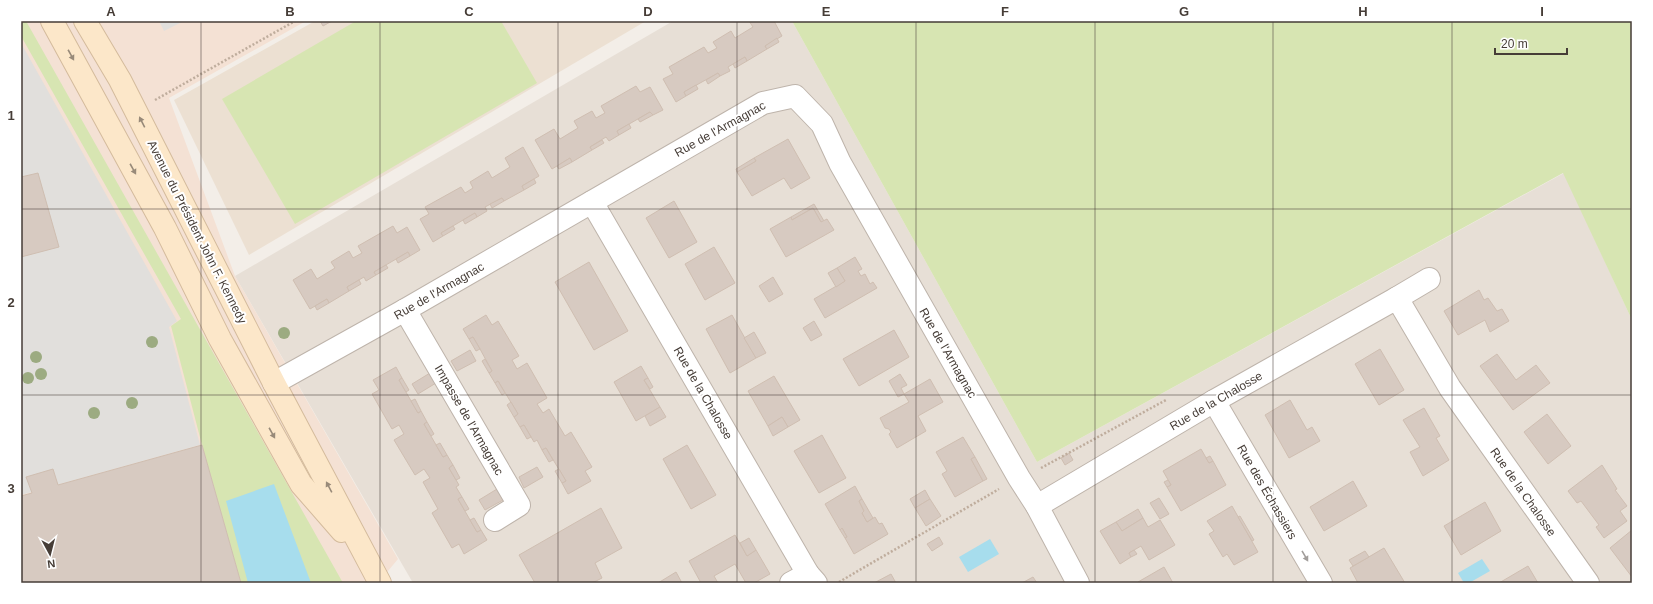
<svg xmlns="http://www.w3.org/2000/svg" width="1653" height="604" viewBox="0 0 1653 604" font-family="Arial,sans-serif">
<rect width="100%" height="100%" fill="#f3eee8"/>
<polygon fill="#e7dfd6" points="673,21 792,21 1037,462 1564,173 1632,320 1632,583 413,583 235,276"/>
<polygon fill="#f4e1d4" points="21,21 306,21 169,98 235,276 398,559 378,583 21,583"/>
<polygon fill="#ece0d2" points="315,21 646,21 249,255 174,100"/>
<g fill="#d7e5b2">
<polygon points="21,21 26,21 343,583 241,583 202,445 171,326 181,319 21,36"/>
<polygon points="356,21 501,21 537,83 295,224 222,99"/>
<polygon points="792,21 1632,21 1632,320 1563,173 1037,462"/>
</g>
<g fill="#e1dfdc">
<polygon points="159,21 184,21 164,31"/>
<polygon points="21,43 177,321 169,327 200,445 21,495"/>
</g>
<g fill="#a7dded">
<polygon points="274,484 311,583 248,583 226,501"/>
<polygon points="990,539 999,554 968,572 959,557"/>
<polygon points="1482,559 1490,571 1469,583 1464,583 1458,573"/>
</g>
<g fill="#d7cac1" stroke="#cfbeb1">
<polygon points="320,21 332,21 323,26"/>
<polygon points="749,21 774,21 782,36 765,46 767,49 747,61 745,57 728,67 730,71 720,76 718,73 684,92 686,96 676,102 663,79 673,74 669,67 704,47 708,53 717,48 713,42 731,31 735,38 753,27"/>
<polygon points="777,38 779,42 767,49 765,46"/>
<polygon points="745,57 747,61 735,68 733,64"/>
<polygon points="718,73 720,76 708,84 706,80"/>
<polygon points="696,85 698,89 686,96 684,92"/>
<polygon points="636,86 640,92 650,87 663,110 653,115 650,112 617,131 619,135 609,141 606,137 590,147 592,150 572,162 570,158 552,169 535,140 554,129 560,139 578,128 574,121 592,111 596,118 605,113 601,106"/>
<polygon points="650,112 653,115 640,122 638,119"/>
<polygon points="629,124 631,128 619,135 617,131"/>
<polygon points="788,139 810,178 791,189 784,178 752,196 737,172 756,161 754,158"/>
<polygon points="602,140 604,143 592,150 590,147"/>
<polygon points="523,147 539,176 522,186 524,190 504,201 502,198 485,207 487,211 477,217 475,213 441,233 443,236 433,242 420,219 429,214 425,207 461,187 465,193 473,188 470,182 488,171 492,178 510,167 505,158"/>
<polygon points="570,158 572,162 559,169 557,166"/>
<polygon points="754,158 756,161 737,172 736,169"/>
<polygon points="38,173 59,247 21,257 21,177"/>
<polygon points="534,179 536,183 524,190 522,186"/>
<polygon points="502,198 504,201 492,208 490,204"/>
<polygon points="674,201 697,242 669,258 646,218"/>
<polygon points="814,204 824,221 821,222 813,208 792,220 791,217"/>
<polygon points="813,208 821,222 827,219 834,230 786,257 770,229 791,217 792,220"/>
<polygon points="475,213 477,217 465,224 463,220"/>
<polygon points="393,226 397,233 407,227 420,250 410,256 408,252 374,272 376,275 366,281 364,277 347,287 349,291 329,303 327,299 310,309 293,280 311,269 317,279 335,268 331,262 349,251 353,258 362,253 358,246"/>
<polygon points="453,226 455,229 443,236 441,233"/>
<polygon points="714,247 735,283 705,300 685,264"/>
<polygon points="408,252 410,256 398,263 396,259"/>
<polygon points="855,257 862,269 858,271 861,276 865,274 870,284 873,282 877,288 825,318 814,299 845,281 837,268"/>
<polygon points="589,262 628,331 594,350 555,282"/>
<polygon points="386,265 388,268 376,275 374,272"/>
<polygon points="837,268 845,281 836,287 828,273"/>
<polygon points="773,277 783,294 769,302 759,286"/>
<polygon points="359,280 361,284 349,291 347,287"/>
<polygon points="1479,290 1484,300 1488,298 1497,311 1502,309 1509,321 1490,332 1485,320 1458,335 1444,311"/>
<polygon points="327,299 329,303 317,310 315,306"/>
<polygon points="486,315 492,325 498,321 519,356 512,360 517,369 527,363 547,398 537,404 543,413 549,409 565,436 571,432 592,467 585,471 591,481 568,494 562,483 566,481 546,448 542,450 537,440 534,442 524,425 520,427 514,417 518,414 498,381 495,383 489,373 492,371 480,349 473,337 469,339 463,329"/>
<polygon points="732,315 756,358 730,373 706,329"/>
<polygon points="814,321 822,335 811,341 803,328"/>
<polygon points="894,330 909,357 859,386 843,359"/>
<polygon points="754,332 766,353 756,358 744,338"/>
<polygon points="473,337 480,349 476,351 469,339"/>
<polygon points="1380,349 1404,390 1379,405 1355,364"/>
<polygon points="470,350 476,361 457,371 451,361"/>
<polygon points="1497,354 1516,380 1536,365 1550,383 1513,410 1480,366"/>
<polygon points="485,359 492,371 489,373 482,361"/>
<polygon points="641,366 648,378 644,380 660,407 636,421 614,382"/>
<polygon points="396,367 402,378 399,380 418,413 421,411 427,422 424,424 443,457 447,455 453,465 449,468 459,485 456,487 462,497 458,499 477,532 481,530 487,540 464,554 459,544 452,548 432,513 438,509 423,482 430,478 424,469 415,475 394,440 404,434 399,425 392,429 372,394 379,390 373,380"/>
<polygon points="430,373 436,383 418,394 412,384"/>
<polygon points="900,374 907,385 901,388 904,394 898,397 889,381"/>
<polygon points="774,376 800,420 788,427 782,417 768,426 748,391"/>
<polygon points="402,378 409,390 406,392 399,380"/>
<polygon points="648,378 653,387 650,389 644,380"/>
<polygon points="930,379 943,402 918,416 926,431 897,448 889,434 891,432 889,429 885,428 880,418 909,402 904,394"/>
<polygon points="498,381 505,393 502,395 495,383"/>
<polygon points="415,399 421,411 418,413 411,401"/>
<polygon points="1290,400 1307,430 1312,427 1320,441 1289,458 1265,415"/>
<polygon points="511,402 518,414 514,417 507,405"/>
<polygon points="660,407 666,417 650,426 645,416"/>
<polygon points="1424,408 1440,436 1436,438 1449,460 1423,476 1410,452 1420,447 1403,420"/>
<polygon points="1547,414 1571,446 1548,464 1524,432"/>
<polygon points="782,417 788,427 773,436 768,426"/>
<polygon points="427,422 434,434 431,436 424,424"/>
<polygon points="524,425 531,437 527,439 520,427"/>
<polygon points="822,435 846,478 819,493 794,451"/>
<polygon points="963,437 975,457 971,459 983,481 955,497 942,474 947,471 936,452"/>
<polygon points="440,443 447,455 443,457 436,445"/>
<polygon points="202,445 241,583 21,583 21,496 32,493 26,477 53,469 58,485"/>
<polygon points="687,445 716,495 691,509 663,459"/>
<polygon points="546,448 553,460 549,462 542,450"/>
<polygon points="1201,449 1209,463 1213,461 1226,485 1181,511 1167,487 1171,485 1163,471"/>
<polygon points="1069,453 1073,460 1065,465 1061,458"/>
<polygon points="1210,456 1213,461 1209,463 1206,458"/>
<polygon points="975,457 987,479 983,481 971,459"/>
<polygon points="453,465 460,478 456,480 449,468"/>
<polygon points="1602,465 1617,489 1615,490 1627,506 1620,511 1627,521 1604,538 1596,527 1599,525 1581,501 1577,503 1568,491"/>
<polygon points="537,467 543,477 524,488 519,477"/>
<polygon points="559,469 566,481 562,483 555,471"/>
<polygon points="1168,480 1171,485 1167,487 1164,482"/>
<polygon points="1353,481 1367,506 1324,531 1310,507"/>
<polygon points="855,486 862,499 859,501 864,511 862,513 867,522 875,517 879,524 882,523 888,534 854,554 845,538 847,537 842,528 840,530 825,504"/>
<polygon points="497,489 503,500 485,510 479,500"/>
<polygon points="925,490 930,499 915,508 910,499"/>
<polygon points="462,497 469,509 465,511 458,499"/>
<polygon points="1159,498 1169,514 1160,519 1150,503"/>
<polygon points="862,499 873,518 867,522 862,513 864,511 859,501"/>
<polygon points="930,499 941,516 926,526 915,508"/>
<polygon points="1485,502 1501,531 1461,555 1444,526"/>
<polygon points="1232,506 1258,552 1234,565 1227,554 1223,557 1209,534 1214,531 1207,521"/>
<polygon points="601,508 622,548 595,563 602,578 592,583 535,583 519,555"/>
<polygon points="1138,509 1143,518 1122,531 1116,522"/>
<polygon points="1240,516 1254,540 1252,541 1238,517"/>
<polygon points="474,518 481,530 477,532 470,520"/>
<polygon points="1143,518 1148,527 1160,520 1175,545 1149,560 1141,546 1129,553 1131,557 1120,564 1100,531 1116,522 1122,531"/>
<polygon points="842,528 847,537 845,538 840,530"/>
<polygon points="1632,530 1632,577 1610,548"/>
<polygon points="735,535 747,556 756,550 770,574 754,583 746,583 735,564 714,576 718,583 701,583 689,561"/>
<polygon points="939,537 943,544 932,551 927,544"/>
<polygon points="749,538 756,550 747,556 740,543"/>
<polygon points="1384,548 1405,583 1358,583 1350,568"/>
<polygon points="1134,550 1137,554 1131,557 1129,553"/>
<polygon points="1365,551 1369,557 1353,566 1349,560"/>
<polygon points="1528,566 1538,583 1499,583"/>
<polygon points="1164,567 1173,583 1139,583 1138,582"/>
<polygon points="676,572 682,583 658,583"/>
<polygon points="891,574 896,583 874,583"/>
<polygon points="1033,577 1037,583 1022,583"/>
</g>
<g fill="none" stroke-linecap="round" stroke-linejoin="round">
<defs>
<g id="street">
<polyline points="592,202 808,574 816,583"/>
<polyline points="1397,298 1429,279"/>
<polyline points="405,310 519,505 495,520"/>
<polyline points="274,383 405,310 763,103 795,96 822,124 840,163 1019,478 1037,506 1078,583"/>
<polyline points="1214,401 1321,583"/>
<polyline points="1037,506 1214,401 1397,298 1450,388 1588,583"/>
<polyline points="791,583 808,574"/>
</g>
<g id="secondary">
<polyline points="52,21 165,228 220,339 301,484 342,531"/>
<polyline points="85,21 120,80 274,383 380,583"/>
</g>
</defs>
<use href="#street" stroke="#beb4ab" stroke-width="24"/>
<use href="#secondary" stroke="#d4bb9c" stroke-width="24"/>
<g stroke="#bfad9d" stroke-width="2.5" stroke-dasharray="2 2" stroke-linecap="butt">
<polyline points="155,100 295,21"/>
<polyline points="1041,468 1166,400"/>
<polyline points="839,582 999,489"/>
</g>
<use href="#street" stroke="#fff" stroke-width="22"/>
<use href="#secondary" stroke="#fce7c9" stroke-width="22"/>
</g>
<g fill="#9cab81">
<circle cx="284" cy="333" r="6"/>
<circle cx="152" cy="342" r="6"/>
<circle cx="36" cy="357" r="6"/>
<circle cx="41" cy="374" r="6"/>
<circle cx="28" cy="378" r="6"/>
<circle cx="132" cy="403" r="6"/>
<circle cx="94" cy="413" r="6"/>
</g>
<defs><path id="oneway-solid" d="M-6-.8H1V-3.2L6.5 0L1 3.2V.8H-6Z"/></defs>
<g fill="#988a79">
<use href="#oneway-solid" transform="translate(71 55) rotate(61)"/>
<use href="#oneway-solid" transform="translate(142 122) rotate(-117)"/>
<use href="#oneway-solid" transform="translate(133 169) rotate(61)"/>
<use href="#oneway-solid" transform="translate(272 433) rotate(61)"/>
<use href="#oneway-solid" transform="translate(329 487) rotate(-118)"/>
</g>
<use fill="#a29e9b" href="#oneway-solid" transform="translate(1305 556) rotate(60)"/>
<path fill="none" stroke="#463d37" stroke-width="1" stroke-opacity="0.55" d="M 201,21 L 201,583M 380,21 L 380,583M 558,21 L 558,583M 737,21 L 737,583M 916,21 L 916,583M 1095,21 L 1095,583M 1273,21 L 1273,583M 1452,21 L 1452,583M 21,209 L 1632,209M 21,395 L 1632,395"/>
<g text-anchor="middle" stroke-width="4" stroke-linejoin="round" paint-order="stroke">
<g font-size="12" fill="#463d37" stroke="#fff">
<text transform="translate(720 129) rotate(-29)" y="4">Rue de l'Armagnac</text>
<text transform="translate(197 232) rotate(63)" y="4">Avenue du Président John F. Kennedy</text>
<text transform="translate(439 291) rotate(-30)" y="4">Rue de l'Armagnac</text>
<text transform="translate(948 353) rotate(60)" y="4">Rue de l'Armagnac</text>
<text transform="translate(703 393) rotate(60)" y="4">Rue de la Chalosse</text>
<text transform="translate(1216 401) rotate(-30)" y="4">Rue de la Chalosse</text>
<text transform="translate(469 420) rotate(60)" y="4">Impasse de l'Armagnac</text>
<text transform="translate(1267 492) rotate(60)" y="4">Rue des Échassiers</text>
<text transform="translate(1523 492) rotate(55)" y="4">Rue de la Chalosse</text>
</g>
</g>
<rect width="1653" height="604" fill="none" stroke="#ffffff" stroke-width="44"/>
<g transform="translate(50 554) rotate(173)" stroke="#ffffff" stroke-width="3" paint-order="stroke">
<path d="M0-3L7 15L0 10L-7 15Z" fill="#463d37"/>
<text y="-6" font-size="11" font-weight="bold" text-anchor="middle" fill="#463d37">N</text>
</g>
<path d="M1495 48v6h72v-6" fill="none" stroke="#463d37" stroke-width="2"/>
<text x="1501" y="48" font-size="12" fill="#463d37" stroke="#ffffff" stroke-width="3" paint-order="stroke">20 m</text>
<rect x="22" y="22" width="1609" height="560" fill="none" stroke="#463d37" stroke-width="1.5"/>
<g font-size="13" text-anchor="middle" font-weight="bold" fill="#463d37">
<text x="111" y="16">A</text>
<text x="290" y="16">B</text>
<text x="469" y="16">C</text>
<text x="648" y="16">D</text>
<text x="826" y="16">E</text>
<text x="1005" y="16">F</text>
<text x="1184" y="16">G</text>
<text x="1363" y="16">H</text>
<text x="1542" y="16">I</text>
<text x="11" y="120">1</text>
<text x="11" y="307">2</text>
<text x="11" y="493">3</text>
</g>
</svg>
